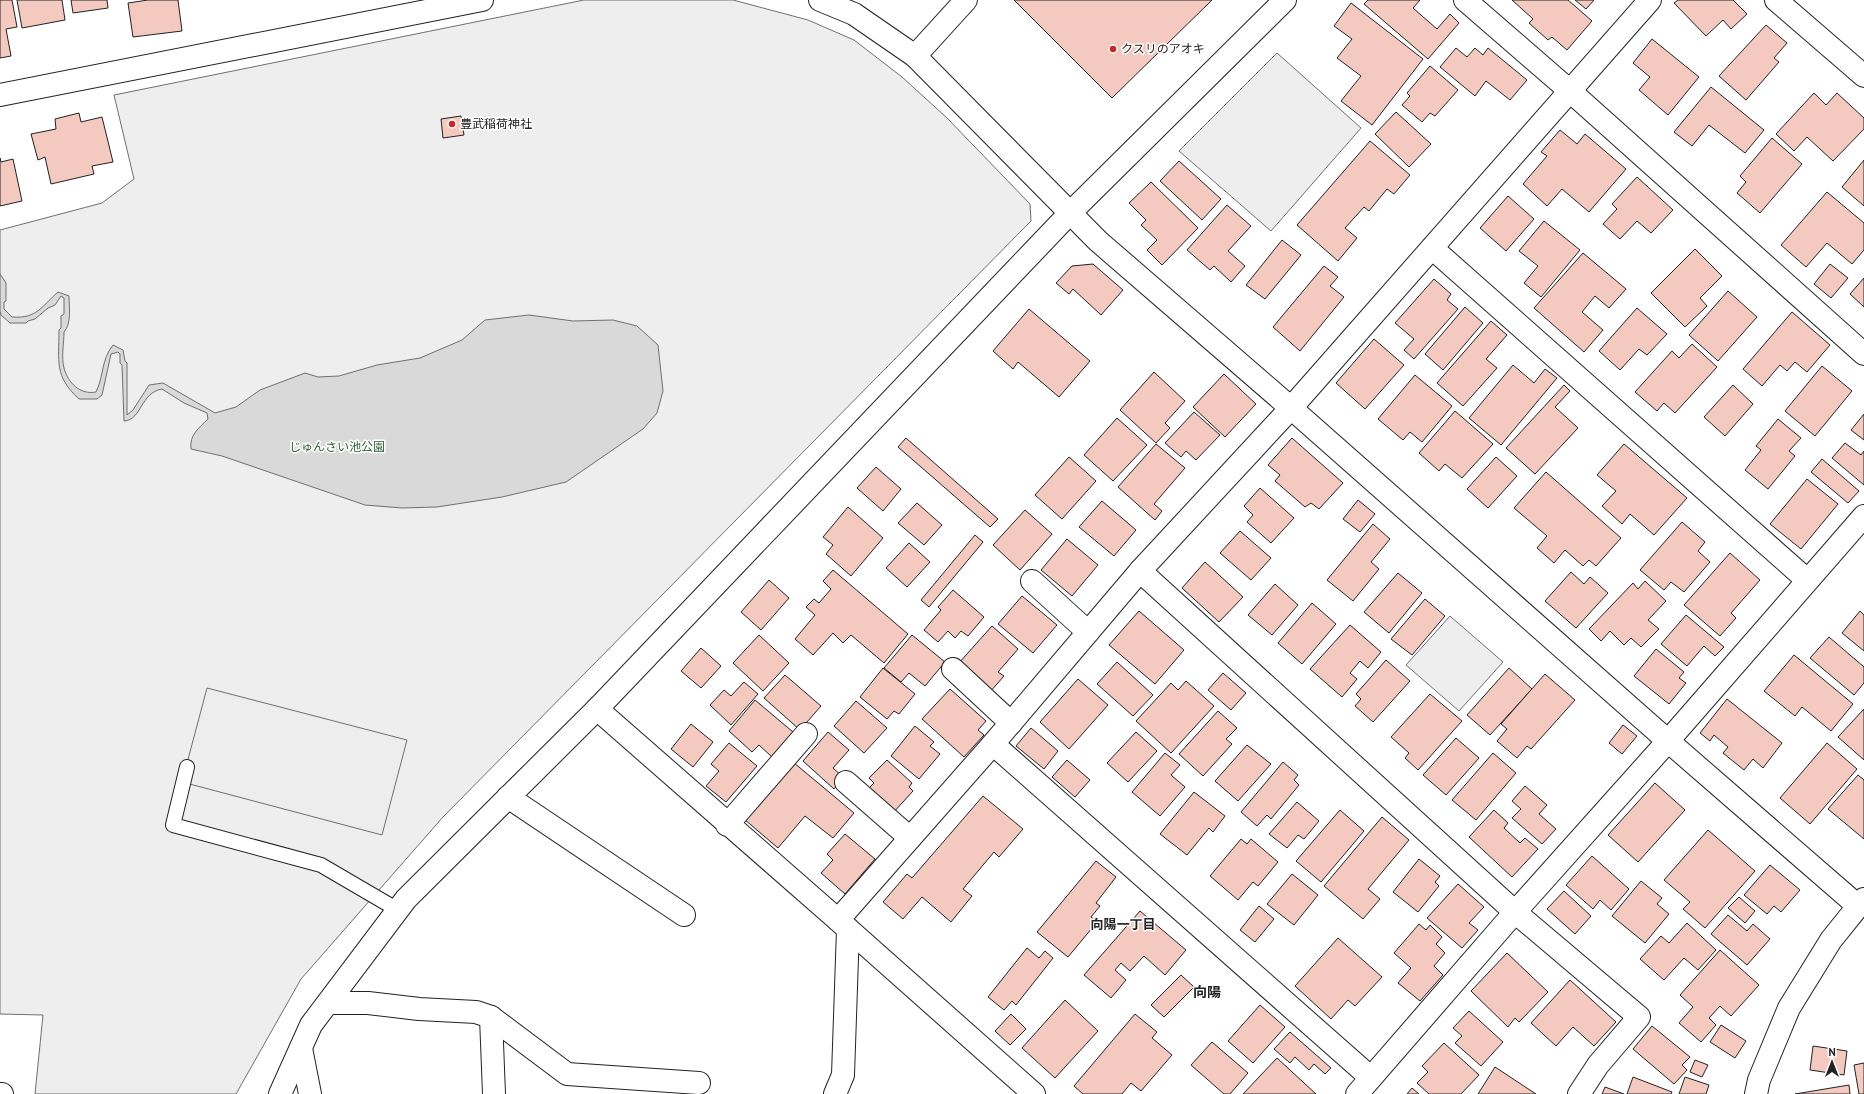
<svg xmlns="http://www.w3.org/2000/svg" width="1864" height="1094" viewBox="0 0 1864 1094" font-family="'PT Sans','Noto Sans JP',sans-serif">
<rect width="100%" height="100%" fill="#fff"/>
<g fill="#eee" stroke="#6f6f6f">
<polygon points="584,0 733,0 808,20 854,40 902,77 947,118 1030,204 1031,221 443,817 301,979 236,1094 35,1094 43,1015 0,1014 0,230 102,203 134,179 114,95"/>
<polygon points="1277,53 1361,128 1271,231 1179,151"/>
<polygon points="1450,616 1503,662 1459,711 1406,665"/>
</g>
<polygon fill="#ededed" stroke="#6f6f6f" points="207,688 407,740 382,835 182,782"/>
<path fill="#d9d9d9" stroke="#6f6f6f" d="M 0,274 L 6,283 L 6,301 L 4,302 L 4,309 L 12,317 C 37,319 42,306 58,292 L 69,296 C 69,307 72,323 64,332 C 64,343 61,357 64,368 C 68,383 80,395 96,392 C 104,376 101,360 113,345 L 123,350 L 125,361 L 127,363 L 127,415 L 133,410 L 149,385 L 163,383 L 215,413 L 236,407 L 260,390 L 305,373 L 318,377 L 339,376 L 377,365 L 420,358 L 462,340 L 485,320 L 529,315 L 573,321 L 613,320 L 637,326 L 658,345 L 663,391 L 657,413 L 643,429 L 566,482 L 502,497 L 437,507 L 402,508 L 365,505 L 222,456 L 191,449 C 189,435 199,428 208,419 L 207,413 L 184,403 L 162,389 C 140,393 142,420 124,421 L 122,365 L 120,363 L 120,354 L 118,352 L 111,354 L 102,395 L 97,399 L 79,399 C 54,376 59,362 59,330 L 61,328 L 61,316 L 64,314 L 64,298 L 61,296 L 55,305 L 48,308 L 35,319 L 28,321 L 26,323 L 10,323 L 1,315 L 0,311 Z"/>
<g fill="#f3c9c0" stroke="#222">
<polygon points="0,0 12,0 17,27 6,29 11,56 0,58"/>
<polygon points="17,0 62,0 65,20 22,28"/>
<polygon points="71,0 107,0 108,8 73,13"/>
<polygon points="148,0 178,0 182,31 133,37 128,3"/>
<polygon points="1014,0 1212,0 1112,98"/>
<polygon points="1368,0 1420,0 1413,8 1437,29 1450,14 1459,23 1428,59 1364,4"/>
<polygon points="1512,0 1568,0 1592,21 1567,50 1552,37 1548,40 1529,23 1533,19"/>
<polygon points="1575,0 1594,0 1586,9"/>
<polygon points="1678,0 1733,0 1747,14 1731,29 1723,20 1706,36 1674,3"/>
<polygon points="1351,3 1423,59 1372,125 1341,101 1361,76 1337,58 1352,39 1334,26"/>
<polygon points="1766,25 1787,43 1774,58 1779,62 1746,100 1719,76"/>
<polygon points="1652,39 1699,77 1668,115 1639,90 1650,77 1633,63"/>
<polygon points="1456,48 1467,57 1475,48 1483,55 1488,48 1527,80 1510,100 1486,81 1475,96 1440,67"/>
<polygon points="1430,66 1458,90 1435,116 1430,113 1422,122 1402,105 1410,96 1407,93"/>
<polygon points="1711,87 1764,130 1745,153 1709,125 1692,146 1674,132"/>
<polygon points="1814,93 1826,105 1837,93 1864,118 1864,129 1833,161 1807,137 1794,151 1776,134"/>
<polygon points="1396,112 1431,144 1409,167 1375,134"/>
<polygon points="79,113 81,122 102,117 113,162 92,166 94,174 51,184 45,157 38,160 31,134 56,129 55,119"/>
<polygon points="461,116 464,135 443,138 441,119"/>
<polygon points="1560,130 1577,144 1585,134 1626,169 1589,212 1562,189 1547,206 1523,184 1547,156 1541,152"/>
<polygon points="1772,138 1802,164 1760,213 1737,193 1746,182 1740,176"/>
<polygon points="1370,141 1410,175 1394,194 1387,189 1369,211 1364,207 1345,228 1357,238 1338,261 1297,225"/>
<polygon points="0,158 1,162 13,159 22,201 0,206"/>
<polygon points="1864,160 1864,206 1842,187"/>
<polygon points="1179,161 1221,199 1202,220 1160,181"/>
<polygon points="1637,177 1673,210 1651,233 1637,221 1620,239 1603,224 1617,209 1612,204"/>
<polygon points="1151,182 1198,228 1162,265 1147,250 1157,240 1141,225 1146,220 1129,203"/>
<polygon points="1827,192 1864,223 1864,250 1852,264 1827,243 1806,267 1781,245"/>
<polygon points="1508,196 1534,219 1506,251 1480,228"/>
<polygon points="1227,205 1251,226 1228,251 1245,266 1231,282 1214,266 1210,270 1187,250"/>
<polygon points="1544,221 1580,250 1541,297 1524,283 1538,266 1519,251"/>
<polygon points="1282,240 1301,255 1265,299 1246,285"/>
<polygon points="1695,249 1722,276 1700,298 1707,306 1685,327 1651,293"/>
<polygon points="1583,253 1626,289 1609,308 1595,296 1582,312 1603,330 1584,352 1534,308"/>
<polygon points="1093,264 1123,290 1101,315 1073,289 1069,294 1056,283 1072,266"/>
<polygon points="1830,264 1848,278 1831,298 1814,284"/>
<polygon points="1324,266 1338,277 1330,286 1344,297 1300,351 1273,327"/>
<polygon points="1864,278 1864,307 1850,294"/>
<polygon points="1434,279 1451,294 1447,300 1458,309 1414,359 1404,350 1414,339 1395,323"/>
<polygon points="1728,291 1757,317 1718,361 1689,335"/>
<polygon points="1465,307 1483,323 1443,370 1425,354"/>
<polygon points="1637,308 1667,334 1647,355 1639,349 1620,370 1599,351"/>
<polygon points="1029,309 1090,361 1059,397 1018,362 1013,369 993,351"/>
<polygon points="1792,312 1830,345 1807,372 1795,362 1787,371 1780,365 1762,386 1743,369"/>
<polygon points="1491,321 1507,335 1486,359 1497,368 1463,406 1437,383"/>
<polygon points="1374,339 1404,365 1365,409 1336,383"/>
<polygon points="1692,344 1717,367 1675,413 1664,403 1657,411 1635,392 1672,351 1679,358"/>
<polygon points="1513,365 1534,383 1545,369 1557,378 1501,445 1469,418"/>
<polygon points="1822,366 1852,391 1815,436 1785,411"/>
<polygon points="1154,372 1185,401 1165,423 1170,428 1156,443 1120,410"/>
<polygon points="1224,374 1256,404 1225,437 1193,407"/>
<polygon points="1415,375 1452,406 1422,442 1410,432 1403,440 1378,419"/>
<polygon points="1564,385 1570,391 1555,407 1578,428 1535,474 1506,448"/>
<polygon points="1733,385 1753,404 1725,436 1704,417"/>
<polygon points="1455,411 1493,444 1462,478 1445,464 1439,471 1419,453"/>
<polygon points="1194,412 1220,435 1196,460 1186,451 1181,457 1165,443"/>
<polygon points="1864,414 1864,440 1851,430"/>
<polygon points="1117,418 1147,445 1113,481 1084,455"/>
<polygon points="1778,419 1801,438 1789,451 1795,456 1768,489 1745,470 1761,450 1756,446"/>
<polygon points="906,438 998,519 990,527 898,447"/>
<polygon points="1292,438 1343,483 1319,509 1311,503 1305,507 1275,481 1280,475 1268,465"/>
<polygon points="1845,443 1861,455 1864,451 1864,485 1832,458"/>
<polygon points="1156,444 1185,468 1154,504 1162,511 1155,520 1118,487"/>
<polygon points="1624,444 1687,498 1654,535 1630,514 1622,524 1602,506 1616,491 1597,475"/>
<polygon points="1069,457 1096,481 1062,519 1035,495"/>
<polygon points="1496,457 1517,476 1488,508 1467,489"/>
<polygon points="1822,459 1859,491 1848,503 1811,472"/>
<polygon points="876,467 901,489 883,511 857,488"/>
<polygon points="1546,472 1621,538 1596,566 1589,560 1583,566 1565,550 1554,563 1537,548 1547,536 1514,508"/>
<polygon points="1807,479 1838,504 1801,549 1770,524"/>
<polygon points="1260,488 1294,518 1271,543 1247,522 1253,515 1244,506"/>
<polygon points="1358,500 1375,514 1360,532 1343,519"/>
<polygon points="1102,501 1136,530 1114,556 1079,527"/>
<polygon points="917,503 942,525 924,545 898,523"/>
<polygon points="848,507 883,538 851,576 826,554 833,545 823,537"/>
<polygon points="1025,510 1052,534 1020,570 993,545"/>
<polygon points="1682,522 1705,542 1698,551 1710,562 1684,592 1671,582 1664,590 1640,570"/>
<polygon points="1373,524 1390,539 1371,562 1379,569 1353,601 1327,580"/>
<polygon points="1240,531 1271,558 1251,580 1220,553"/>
<polygon points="975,535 983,542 929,607 921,600"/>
<polygon points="1067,539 1098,565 1072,596 1041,570"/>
<polygon points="909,543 930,562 907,587 886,568"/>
<polygon points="1730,553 1760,580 1731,613 1736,618 1720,636 1684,605"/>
<polygon points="1205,562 1243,597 1219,622 1182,588"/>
<polygon points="833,570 908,634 884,663 851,635 843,643 833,633 813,655 795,639 815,615 806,607 814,599 819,603 831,589 823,581"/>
<polygon points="1571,572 1584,584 1590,577 1608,593 1576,628 1545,601"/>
<polygon points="1398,573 1422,593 1389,633 1364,612"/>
<polygon points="769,580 789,598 761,630 741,612"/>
<polygon points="1645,581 1666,601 1648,620 1659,629 1641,647 1631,638 1624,645 1610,631 1601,641 1589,629 1633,583 1638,589"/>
<polygon points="1275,584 1298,605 1272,635 1248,615"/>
<polygon points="953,590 984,617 968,636 961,631 955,638 948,631 938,642 924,630 941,610 938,607"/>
<polygon points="1022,596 1057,625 1033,653 998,624"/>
<polygon points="1425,599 1445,616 1412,655 1391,639"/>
<polygon points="1312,603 1336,624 1302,664 1278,643"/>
<polygon points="1139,611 1184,650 1155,684 1109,645"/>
<polygon points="1860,611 1864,615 1864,651 1842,633"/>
<polygon points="1686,615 1724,647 1715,656 1704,646 1687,666 1661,644"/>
<polygon points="1350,625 1381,652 1368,668 1360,661 1350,673 1357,679 1342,697 1310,669"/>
<polygon points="992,626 1018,649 998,672 1004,676 990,692 958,664"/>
<polygon points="759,635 789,663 763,691 733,663"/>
<polygon points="912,635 945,662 925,686 909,673 901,682 884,668"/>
<polygon points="1829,637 1864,667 1864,683 1854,695 1810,658"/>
<polygon points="701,648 721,666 701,688 681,671"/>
<polygon points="1656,649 1684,672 1679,678 1686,683 1669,704 1634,676"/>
<polygon points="1794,655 1853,704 1831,731 1802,707 1795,716 1764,691"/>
<polygon points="1386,660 1410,681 1373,722 1355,706 1361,699 1356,694"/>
<polygon points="1117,662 1153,695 1133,716 1097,684"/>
<polygon points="883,668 915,694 899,714 894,711 887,719 860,697"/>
<polygon points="1509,668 1532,689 1490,735 1467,715"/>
<polygon points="1223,673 1246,693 1231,710 1208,690"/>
<polygon points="1545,674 1575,700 1531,749 1527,746 1517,758 1497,741 1507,729 1501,724"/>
<polygon points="785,675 821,706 800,730 764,698"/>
<polygon points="1078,679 1108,705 1069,749 1040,722"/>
<polygon points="1186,681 1214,706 1171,753 1136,721 1171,683 1178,690"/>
<polygon points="744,682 758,694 731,725 710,705 724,690 731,696"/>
<polygon points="950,689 986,721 978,730 984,735 964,757 922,719"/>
<polygon points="1430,694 1462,721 1418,770 1405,758 1409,753 1391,737"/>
<polygon points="1727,699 1782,743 1763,768 1753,759 1744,770 1723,753 1728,747 1714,735 1710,741 1700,733"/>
<polygon points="755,700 793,732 772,757 759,745 752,752 729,731"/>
<polygon points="856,701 887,728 864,753 834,726"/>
<polygon points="1864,709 1864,760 1838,737"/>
<polygon points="1218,711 1237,728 1226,739 1232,744 1203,776 1179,754"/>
<polygon points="691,724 713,742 693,767 671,749"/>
<polygon points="1623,725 1637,736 1622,754 1609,743"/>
<polygon points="915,726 934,742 930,746 940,754 919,779 891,756"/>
<polygon points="1031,728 1058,751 1044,769 1016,746"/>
<polygon points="828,732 849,750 833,768 844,778 834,789 803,761"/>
<polygon points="1136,732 1157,751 1128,782 1107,763"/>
<polygon points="1456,738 1479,758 1446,795 1423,775"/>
<polygon points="729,743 757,766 726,802 706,786 719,771 711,764"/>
<polygon points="1827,743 1857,769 1810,824 1780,798"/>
<polygon points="1247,745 1271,764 1238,801 1215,781"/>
<polygon points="1165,753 1180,765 1171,775 1185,787 1160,816 1132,792"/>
<polygon points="1493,753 1516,773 1476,820 1452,800"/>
<polygon points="887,760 912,783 909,787 913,791 892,814 867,790 874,783 869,778"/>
<polygon points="1067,760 1090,780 1075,797 1052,777"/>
<polygon points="793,762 854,813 833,838 805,816 778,848 744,819"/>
<polygon points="1283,762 1298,775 1294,780 1299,785 1271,819 1267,815 1257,826 1241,812"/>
<polygon points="1858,775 1864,780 1864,839 1828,809"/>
<polygon points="1655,783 1685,810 1638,862 1608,835"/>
<polygon points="1525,786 1547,805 1539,814 1556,829 1542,844 1512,818 1521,809 1512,801"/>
<polygon points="1194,792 1225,816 1213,832 1209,828 1187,855 1160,834"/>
<polygon points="983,796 1023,829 999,857 994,852 963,889 972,896 951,922 922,897 903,919 883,902 907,874 912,878"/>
<polygon points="1297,802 1319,821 1304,839 1298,835 1287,848 1269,834"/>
<polygon points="1340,810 1364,831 1321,882 1296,861"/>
<polygon points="1494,810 1508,823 1504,828 1520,843 1525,838 1538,849 1512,877 1469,837"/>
<polygon points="1382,817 1409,840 1368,889 1380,899 1363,919 1324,886"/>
<polygon points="1708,830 1755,871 1705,928 1683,909 1690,902 1664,880"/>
<polygon points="845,834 875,859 845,894 821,873 833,860 827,854"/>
<polygon points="1241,839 1247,844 1251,839 1278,862 1258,886 1253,882 1238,900 1210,876"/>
<polygon points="1592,856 1629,889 1611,910 1600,900 1593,909 1566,885"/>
<polygon points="1419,859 1440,876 1435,882 1439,886 1418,912 1393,892"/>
<polygon points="1096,861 1116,877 1096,903 1100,906 1091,917 1097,922 1068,957 1037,932"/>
<polygon points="1770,865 1800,890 1781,912 1774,906 1767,914 1744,895"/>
<polygon points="1292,874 1318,895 1294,925 1267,904"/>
<polygon points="1641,881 1662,898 1657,904 1669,914 1645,943 1612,916"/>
<polygon points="1458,884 1484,907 1469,923 1478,930 1462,948 1427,918"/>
<polygon points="1564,891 1591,916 1575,934 1547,909"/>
<polygon points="1739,897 1755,911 1745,923 1728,908"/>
<polygon points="1259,906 1274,919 1255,942 1240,930"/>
<polygon points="1140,911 1186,950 1165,975 1144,956 1130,971 1121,963 1115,970 1126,980 1111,998 1084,975"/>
<polygon points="1728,915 1747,931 1753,924 1770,939 1747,965 1711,934"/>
<polygon points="1687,923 1716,950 1698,970 1684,958 1664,980 1640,959 1661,936 1669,943"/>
<polygon points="1419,924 1426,930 1430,925 1442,937 1436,944 1445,953 1434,966 1443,975 1420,1001 1398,983 1411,968 1394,953"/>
<polygon points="1338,938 1382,977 1355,1006 1348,1000 1331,1019 1295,986"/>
<polygon points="1027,948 1039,958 1045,951 1053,958 1016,1005 1012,1001 1004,1010 988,997"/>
<polygon points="1720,950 1759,985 1731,1016 1720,1006 1709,1018 1716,1025 1701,1042 1679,1023 1693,1007 1680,995"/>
<polygon points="1507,953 1548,992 1519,1022 1515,1018 1508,1027 1471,991"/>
<polygon points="1181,975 1194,987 1164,1017 1151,1005"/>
<polygon points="1570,980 1616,1022 1594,1046 1573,1027 1556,1046 1531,1023"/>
<polygon points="1065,1000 1098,1031 1055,1078 1022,1048"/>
<polygon points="1260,1005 1285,1027 1253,1063 1228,1041"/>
<polygon points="1469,1011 1503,1042 1481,1066 1455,1043 1462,1036 1453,1028"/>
<polygon points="1011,1014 1026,1029 1010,1045 995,1031"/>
<polygon points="1135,1014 1157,1032 1152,1038 1172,1055 1141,1091 1131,1083 1122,1094 1083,1094 1074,1086"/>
<polygon points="1721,1025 1746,1041 1735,1058 1710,1042"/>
<polygon points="1652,1026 1690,1057 1682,1065 1687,1070 1674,1084 1633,1049"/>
<polygon points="1290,1032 1331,1068 1325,1074 1314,1064 1309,1070 1295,1057 1290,1063 1274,1049"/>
<polygon points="1212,1042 1248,1073 1230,1094 1224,1094 1191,1065"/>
<polygon points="1444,1043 1479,1075 1461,1094 1429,1094 1417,1083 1428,1072 1422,1066"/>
<polygon points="1813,1046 1847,1051 1844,1075 1810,1070"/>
<polygon points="1277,1058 1316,1094 1243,1094"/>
<polygon points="1695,1060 1708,1065 1702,1077 1690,1072"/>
<polygon points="1864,1063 1864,1094 1859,1094 1854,1065"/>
<polygon points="1495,1067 1536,1094 1478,1094"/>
<polygon points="1633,1077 1672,1092 1671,1094 1627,1094"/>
<polygon points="1685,1077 1709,1085 1706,1094 1679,1094"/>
<polygon points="1849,1085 1850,1094 1795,1094"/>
<polygon points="1605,1087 1624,1094 1602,1094"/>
<polygon points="1412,1088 1419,1094 1407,1094"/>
</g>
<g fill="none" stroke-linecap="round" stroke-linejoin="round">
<defs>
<polyline id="service" points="187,767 173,825 321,865 398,910"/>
<g id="minor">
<polyline points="1465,0 1570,91 1864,354"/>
<polyline points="1776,0 1864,76"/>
<polyline points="915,56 966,0"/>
<polyline points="1432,248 1807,580"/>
<polyline points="1140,571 1515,912 1639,1017 1598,1065 1579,1094"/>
<polyline points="1032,581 1088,632"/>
<polyline points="953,669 1011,723"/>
<polyline points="597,709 838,920 1034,1094"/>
<polyline points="993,744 1370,1077"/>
<polyline points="846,782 910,838"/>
<polyline points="508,797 684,915"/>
<polyline points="727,825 806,734"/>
<polyline points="838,920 993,744 1140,571 1291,408 1650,0"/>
<polyline points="328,1003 368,1003 419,1009 476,1012 491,1017 494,1094"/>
<polyline points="491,1017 567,1074 699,1083"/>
<polyline points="301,1048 310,1094"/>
<polyline points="0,1094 2,1094"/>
<polyline points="835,1094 843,1075 848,929"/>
<polyline points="1357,1094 1515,912 1668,741 1864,516"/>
</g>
<g id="tertiary">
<polyline points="820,0 854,14 915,56 1098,241 1291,408 1668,741 1858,906"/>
<polyline points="0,95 482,0"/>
<polyline points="280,1094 311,1025 406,899 597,709 1070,213 1285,0"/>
<polyline points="1756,1094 1759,1080 1789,1008 1831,940 1864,899"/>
</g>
</defs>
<use href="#service" stroke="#222" stroke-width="16"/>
<use href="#minor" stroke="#222" stroke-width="24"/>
<use href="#tertiary" stroke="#222" stroke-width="24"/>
<use href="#service" stroke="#fff" stroke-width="14"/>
<use href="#minor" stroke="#fff" stroke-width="22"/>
<use href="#tertiary" stroke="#fff" stroke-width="22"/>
</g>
<g fill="#c62828" stroke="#fff" stroke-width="1.5">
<circle cx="1113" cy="49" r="4"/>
<circle cx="452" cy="124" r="4"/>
</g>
<g text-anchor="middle" stroke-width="3" stroke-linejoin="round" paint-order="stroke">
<g font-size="12" fill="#222" stroke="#fff" text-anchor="start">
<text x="1121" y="53">クスリのアオキ</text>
<text x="460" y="128">豊武稲荷神社</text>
</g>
<g font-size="12" fill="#2f5e38" stroke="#fff">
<text x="337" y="451">じゅんさい池公園</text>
</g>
<g font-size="13" font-weight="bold" fill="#222" stroke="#fff">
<text x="1123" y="929">向陽一丁目</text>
</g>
<g font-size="14" font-weight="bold" fill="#222" stroke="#fff">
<text x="1207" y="997">向陽</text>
</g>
</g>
<g transform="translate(1832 1062)" stroke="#ffffff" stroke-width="3" paint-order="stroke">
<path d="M0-3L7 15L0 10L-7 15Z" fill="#222222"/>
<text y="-6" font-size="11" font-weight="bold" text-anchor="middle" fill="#222222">N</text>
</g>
</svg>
